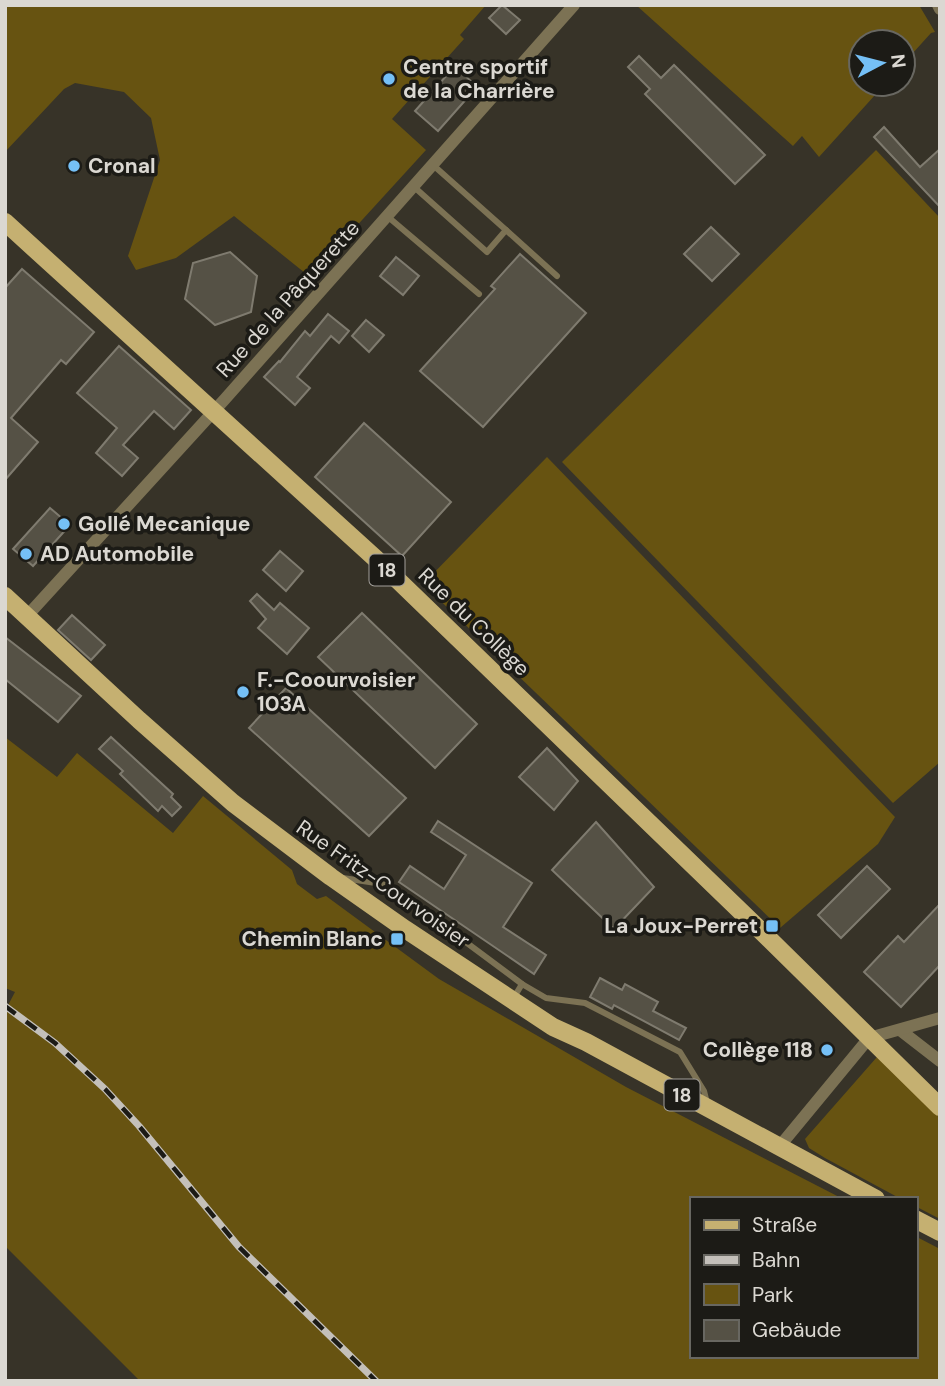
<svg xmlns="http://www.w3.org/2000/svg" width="945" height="1386" viewBox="0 0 945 1386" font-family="'DM Sans',sans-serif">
<rect width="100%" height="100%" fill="#373328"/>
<g fill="#675311">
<polygon points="5,5 486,5 460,35 464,39 392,119 426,150 310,277 234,216 176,258 136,270 128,256 160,160 151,118 124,92 75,83 64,89 5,152"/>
<polygon points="636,5 919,5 935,32 931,33 903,64 903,42 861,42 861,84 885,84 819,157 802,136 793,146"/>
<polygon points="876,150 940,218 940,762 893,803 562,462"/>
<polygon points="547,457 895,817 878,844 780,928 423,584"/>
<polygon points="5,737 57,777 77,753 173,833 203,796 292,870 297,884 317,899 326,896 439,979 626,1087 843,1199 691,1199 691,1356 915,1356 915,1236 940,1249 940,1381 140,1381 5,1246 5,1011 15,992 5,988"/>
<polygon points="877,1057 940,1118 940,1219 915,1206 915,1199 901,1199 825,1158 809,1148 805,1139"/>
</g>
<g fill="#555145" stroke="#7f7b6f" stroke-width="2">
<polygon points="502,5 520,20 506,34 489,18"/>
<polygon points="639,56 661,78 674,65 765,155 735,184 645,94 650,89 628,67"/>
<polygon points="455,66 477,87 438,131 415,111"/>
<polygon points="884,127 920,167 940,149 940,207 874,137"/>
<polygon points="711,227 739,254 712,281 684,254"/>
<polygon points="230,252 257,276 251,312 215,325 185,299 193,263"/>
<polygon points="520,254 586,313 483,427 420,371 495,289 491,286"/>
<polygon points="396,257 419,276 403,295 380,276"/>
<polygon points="22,269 94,332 66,364 61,360 11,418 38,442 5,480 5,288"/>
<polygon points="328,314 349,331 339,343 331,336 297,377 310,388 295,405 264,377 279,361 280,362 305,331 310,336"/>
<polygon points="366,320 384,335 369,352 352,336"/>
<polygon points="119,346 191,410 174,429 154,411 123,445 138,458 122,476 96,453 117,428 77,393"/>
<polygon points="364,423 451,502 402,556 315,477"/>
<polygon points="50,508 70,525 33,566 13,549"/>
<polygon points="280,551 303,571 286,591 263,570"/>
<polygon points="257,594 274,610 280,603 309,628 287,654 258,628 266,619 250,601"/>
<polygon points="362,613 477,724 435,768 318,657"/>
<polygon points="72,615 105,645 91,660 58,630"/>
<polygon points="5,637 81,696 58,722 5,679"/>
<polygon points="286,688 406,798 369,836 249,728"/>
<polygon points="111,737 173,794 171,797 181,807 172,816 162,806 158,811 120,774 123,771 99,749"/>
<polygon points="547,748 578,781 554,810 519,777"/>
<polygon points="438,821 532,883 503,927 546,955 534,974 399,882 410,866 444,889 466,855 431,832"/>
<polygon points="596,822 654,887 614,929 552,870"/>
<polygon points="867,866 890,889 841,938 818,915"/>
<polygon points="940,904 940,965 901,1007 864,972 898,936 904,942"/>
<polygon points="600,978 622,990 625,984 658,1002 653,1011 686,1028 679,1040 614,1005 612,1009 590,997"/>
</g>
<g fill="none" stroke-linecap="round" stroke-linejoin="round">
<g stroke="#7c7254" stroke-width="6">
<polyline points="413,186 487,252 506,230 433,165"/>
<polyline points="387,216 479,294"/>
<polyline points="506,230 557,276"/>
<polyline points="343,878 389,885 522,984 513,999"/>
<polyline points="522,984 546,998 585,1003 680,1052 704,1091 707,1103"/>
</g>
<g stroke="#7c7254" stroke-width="12">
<polyline points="938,5 940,9"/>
<polyline points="27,616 225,399 574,5"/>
<polyline points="900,1030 940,1061"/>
<polyline points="779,1147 869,1038 940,1018"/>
</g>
<g stroke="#c5b071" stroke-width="18">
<polyline points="5,222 376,559 759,929 940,1107"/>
<polyline points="5,596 139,720 233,803 331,877 405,929 553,1027 586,1042 876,1199"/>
<polyline points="915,1219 940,1232"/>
</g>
<defs>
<polyline id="rail" points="5,1006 55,1043 105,1089 139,1126 239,1247 376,1381"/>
</defs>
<use href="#rail" stroke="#c4c0ba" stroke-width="7"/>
<use href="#rail" stroke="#1c1b16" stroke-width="4.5" stroke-dasharray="13" stroke-linecap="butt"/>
</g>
<g fill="#75c0f6" stroke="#1c1b16" stroke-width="2.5">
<circle cx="389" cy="79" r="7"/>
<circle cx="74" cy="166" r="7"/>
<circle cx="64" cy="524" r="7"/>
<circle cx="26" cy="554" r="7"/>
<circle cx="243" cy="692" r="7"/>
<rect x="765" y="919" width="14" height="14" rx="3.5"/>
<rect x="390" y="932" width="14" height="14" rx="3.5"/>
<circle cx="827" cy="1050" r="7"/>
</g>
<g text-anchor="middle" stroke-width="7" stroke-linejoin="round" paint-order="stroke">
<g fill="#1c1b16" stroke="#a29f9a" stroke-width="2">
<rect x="369.5" y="554.5" width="35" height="31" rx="5"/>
<rect x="664.5" y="1079.5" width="35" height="31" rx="5"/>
</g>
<g font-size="19" font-weight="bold" fill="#dbd8d2">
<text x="387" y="577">18</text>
<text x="682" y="1102">18</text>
</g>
<g font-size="21" font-weight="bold" fill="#dbd8d2" stroke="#1c1b16" text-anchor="start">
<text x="403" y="74">Centre sportif<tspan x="403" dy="24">de la Charrière</tspan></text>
<text x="88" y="173">Cronal</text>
<text x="78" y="531">Gollé Mecanique</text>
<text x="40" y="561">AD Automobile</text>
<text x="257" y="687">F.-Coourvoisier<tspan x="257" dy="24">103A</tspan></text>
<text x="758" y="933" text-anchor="end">La Joux-Perret</text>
<text x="383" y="946" text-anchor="end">Chemin Blanc</text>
<text x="813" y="1057" text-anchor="end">Collège 118</text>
</g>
<g font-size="21" fill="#dbd8d2" stroke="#1c1b16">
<text transform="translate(288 299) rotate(-48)" y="7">Rue de la Pâquerette</text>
<text transform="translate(474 622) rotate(44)" y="7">Rue du Collège</text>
<text transform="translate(383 884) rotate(35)" y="7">Rue Fritz-Courvoisier</text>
</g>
</g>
<rect width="945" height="1386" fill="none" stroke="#dbd8d2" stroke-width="14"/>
<rect x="690" y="1197" width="228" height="161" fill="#1c1b16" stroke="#686761" stroke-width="2"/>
<rect x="704" y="1220" width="35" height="10" fill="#c5b071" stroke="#686761" stroke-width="2"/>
<text x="752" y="1232" font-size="21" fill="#dbd8d2">Straße</text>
<rect x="704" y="1255" width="35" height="10" fill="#c4c0ba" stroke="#686761" stroke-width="2"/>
<text x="752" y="1267" font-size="21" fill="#dbd8d2">Bahn</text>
<rect x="704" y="1284" width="35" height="21" fill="#675311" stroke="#686761" stroke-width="2"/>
<text x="752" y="1302" font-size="21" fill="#dbd8d2">Park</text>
<rect x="704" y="1320" width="35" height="21" fill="#555145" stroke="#686761" stroke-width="2"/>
<text x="752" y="1337" font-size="21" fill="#dbd8d2">Gebäude</text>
<g transform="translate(882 63) rotate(83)"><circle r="33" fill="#1c1b16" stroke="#686761" stroke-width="2"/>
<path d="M0-5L12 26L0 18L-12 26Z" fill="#75c0f6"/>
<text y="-10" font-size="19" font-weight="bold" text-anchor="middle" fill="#dbd8d2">N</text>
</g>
</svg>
